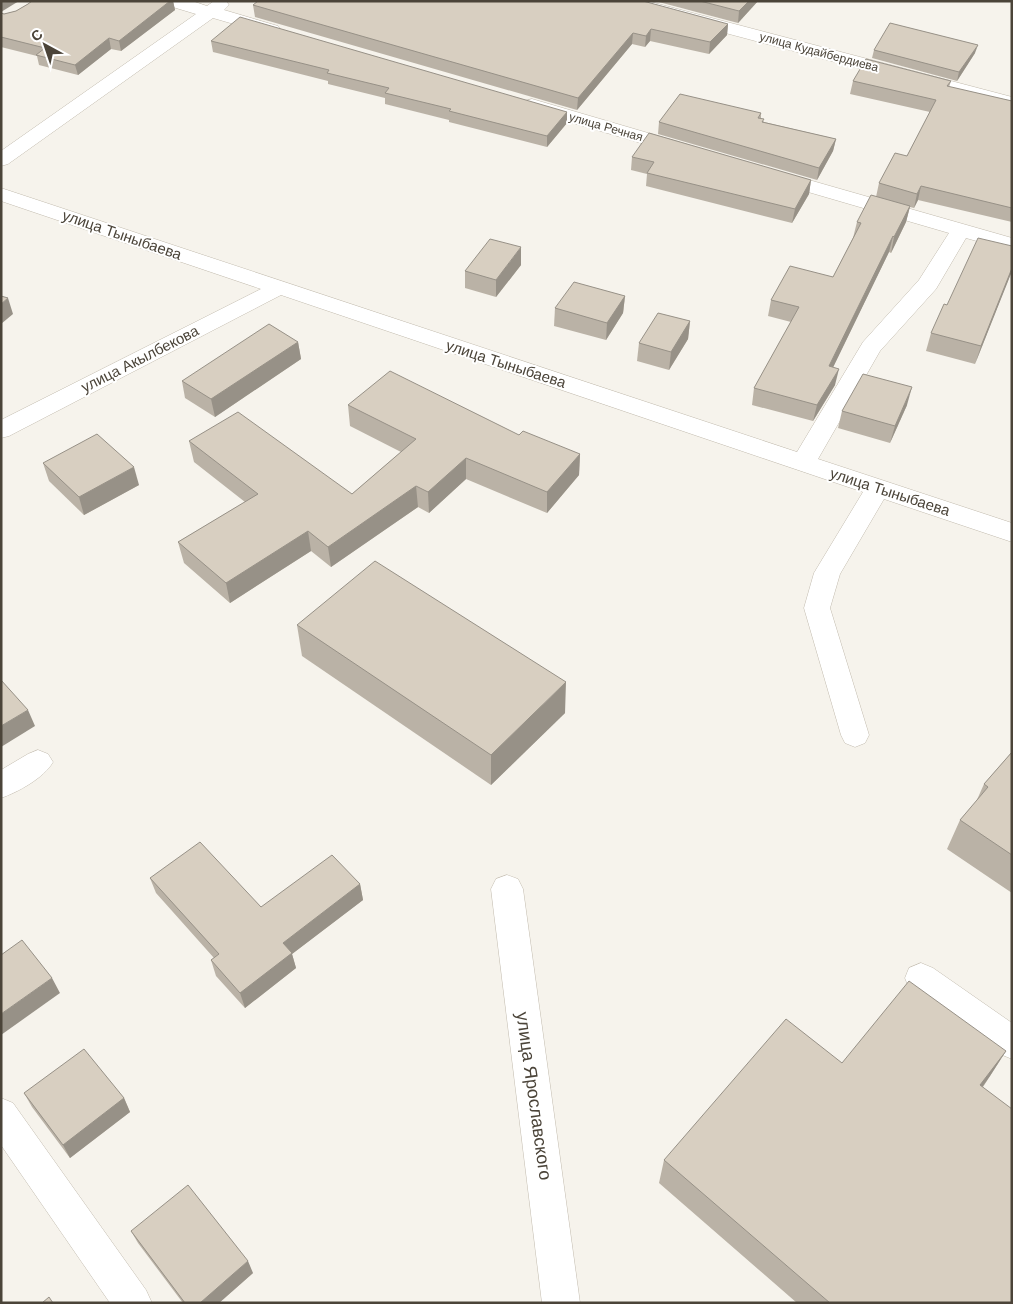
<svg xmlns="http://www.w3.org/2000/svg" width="1013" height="1304" viewBox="0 0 1013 1304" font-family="Arial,sans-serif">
<rect width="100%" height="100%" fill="#f6f3ec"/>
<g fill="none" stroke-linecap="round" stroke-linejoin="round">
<defs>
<g id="minor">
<polygon points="164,1 192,1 207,6 214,1 226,1 229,5 224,10 278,26 281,30 278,34 272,35 213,18 8,164 1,166 1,151 196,14 166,5"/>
<polygon points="618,1 647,1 1012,97 1012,109 620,5"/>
<polygon points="532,99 689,145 692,149 689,153 682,155 525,109 523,105 525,101"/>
<polygon points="774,170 1012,238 1012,251 966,238 936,289 880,351 818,459 1012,523 1012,542 884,499 840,574 830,608 869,735 865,743 855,747 845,743 841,735 804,608 814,573 863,492 281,295 9,436 1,438 1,420 261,289 1,201 1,188 797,452 863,342 919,280 949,233 767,180 764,176 767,172"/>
<path d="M 38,750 L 48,754 L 53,762 C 44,778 18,792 1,798 L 1,770 L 28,754 Z"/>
<polygon points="507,875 518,879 523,889 580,1303 542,1303 491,889 496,879"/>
<polygon points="921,963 933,968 1012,1023 1012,1059 1000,1054 909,988 905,978 909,968"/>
<polygon points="1,1098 13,1103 146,1290 152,1303 110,1303 1,1145"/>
</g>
</defs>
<use href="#minor" stroke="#c2bbae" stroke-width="1"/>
<use href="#minor" fill="#fff" fill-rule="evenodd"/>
</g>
<g fill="#bab2a6">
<polygon points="32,1 173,1 175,10 121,51 111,49 78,75 39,65 37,56 1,47 1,13 4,14 16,11 28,4"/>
<polygon points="655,1 758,1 738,23"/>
<polygon points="253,5 728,24 727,35 709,54 650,41 645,47 632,44 577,110 255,17"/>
<polygon points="211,41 567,112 567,123 547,147 449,122 449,120 385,104 385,98 328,84 328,81 213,52"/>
<polygon points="874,50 975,53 957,81 872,58"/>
<polygon points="853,81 951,81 949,87 1012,101 1012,222 918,200 914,208 910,207 906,222 891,253 889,252 833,367 835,385 813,421 752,405 754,388 791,322 768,316 771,300 833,277 853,238 857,222 876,197 879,183 907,156 930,112 850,94"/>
<polygon points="761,113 761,118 764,122 836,139 833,151 817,180 658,134 659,122"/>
<polygon points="632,157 811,180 809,194 792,223 646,186 647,174 631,170"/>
<polygon points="1012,246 1012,271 975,364 926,351 931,333 947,305"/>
<polygon points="521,265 496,297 465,288 465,271"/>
<polygon points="625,296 623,313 606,340 554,326 555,308"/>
<polygon points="690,321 688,339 669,370 637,361 639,343"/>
<polygon points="298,342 301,359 215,417 185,398 182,381"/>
<polygon points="348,405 519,435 580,454 579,475 547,513 466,479 429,513 418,507 331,567 311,551 230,603 184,563 178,542 245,502 194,462 189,441 352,494 401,452 350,426"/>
<polygon points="907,405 890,443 838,428 842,411"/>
<polygon points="43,463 139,485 84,515 49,481"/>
<polygon points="297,625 565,713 491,785 302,656"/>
<polygon points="1012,752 1012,893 947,849 960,820 976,802 984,784"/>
<polygon points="150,878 261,907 360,884 363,900 292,954 296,968 245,1008 216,976 211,960 214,958 156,893"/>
<polygon points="1006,1051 990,1076 983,1087 1012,1303 797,1303 659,1183 664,1160 842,1063"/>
<polygon points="24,1093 124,1098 130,1112 70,1158 32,1107"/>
<polygon points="131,1231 253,1273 219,1303 183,1303 138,1243"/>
</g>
<g fill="#979187">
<polygon points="1,1 19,1 1,12"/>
<polygon points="170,1 173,1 175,10 121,51 119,41"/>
<polygon points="749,1 758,1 738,23 739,11"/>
<polygon points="728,24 727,35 709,54 710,42"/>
<polygon points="651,29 650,41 645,47 646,36"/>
<polygon points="633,33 632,44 577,110 578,98"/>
<polygon points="109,38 111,49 78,75 75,65"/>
<polygon points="978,45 975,53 957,81 959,72"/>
<polygon points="567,112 567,123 547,147 547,136"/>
<polygon points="836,139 833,151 817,180 819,168"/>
<polygon points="811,180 809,194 792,223 795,209"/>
<polygon points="921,186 918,200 914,208 917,194"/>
<polygon points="910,206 906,222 891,253 894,237"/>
<polygon points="893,236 889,252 826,382 829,366"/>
<polygon points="521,247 521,265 496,297 496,280"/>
<polygon points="1012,268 1012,271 975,364 981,346"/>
<polygon points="625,296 623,313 606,340 607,323"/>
<polygon points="8,298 13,314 1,324 1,304"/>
<polygon points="690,321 688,339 669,370 671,352"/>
<polygon points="298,342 301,359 215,417 211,399"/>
<polygon points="839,369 835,385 813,421 817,405"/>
<polygon points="912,387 907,405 890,443 895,426"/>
<polygon points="580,454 579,475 547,513 547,492"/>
<polygon points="466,458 466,479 429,513 428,492"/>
<polygon points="134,467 139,485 84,515 79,497"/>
<polygon points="416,486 418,507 331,567 328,547"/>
<polygon points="308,531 311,551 230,603 226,583"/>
<polygon points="566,682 565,713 491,785 491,755"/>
<polygon points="28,710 35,726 1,747 1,726"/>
<polygon points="360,884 363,900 292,954 296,968 245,1008 240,993 283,943"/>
<polygon points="52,978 60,993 1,1035 1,1014"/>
<polygon points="1006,1051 990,1076 966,1110 980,1085"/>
<polygon points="124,1098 130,1112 70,1158 63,1145"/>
<polygon points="248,1261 253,1273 219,1303 200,1303"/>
</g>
<g fill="#d8cfc1" stroke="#979187">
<polygon points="32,1 170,1 119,41 109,38 75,65 36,55 45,48 1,37 1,13 4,14 16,11 28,4"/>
<polygon points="258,1 643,1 728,24 710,42 651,29 646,36 633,33 578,98 253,5"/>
<polygon points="700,1 749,1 739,11"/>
<polygon points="240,17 567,112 547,136 449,111 451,109 385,93 389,88 327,73 329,70 211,41"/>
<polygon points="890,23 978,45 959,72 874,50"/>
<polygon points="866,59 951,81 947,86 1012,101 1012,208 921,186 917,194 879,183 895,153 907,156 936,100 853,81"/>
<polygon points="680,94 761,113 758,118 764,119 762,122 836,139 819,168 659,122"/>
<polygon points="649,133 811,180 795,209 647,173 654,162 632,157"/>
<polygon points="871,195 910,206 894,237 893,236 829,366 839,369 817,405 754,388 799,307 771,300 790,266 833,277 861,223 857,222"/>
<polygon points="978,238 1012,246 1012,268 981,346 931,333 944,304 947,305"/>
<polygon points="490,239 521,247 496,280 465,271"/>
<polygon points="574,282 625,296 607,323 555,308"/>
<polygon points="1,296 8,298 1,304"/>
<polygon points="658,313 690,321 671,352 639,343"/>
<polygon points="269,324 298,342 211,399 182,381"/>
<polygon points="390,371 519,435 523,431 580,454 547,492 466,458 428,492 416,486 328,547 308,531 226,583 178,542 258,494 189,441 238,412 352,494 416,439 348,405"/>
<polygon points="863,374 912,387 895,426 842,411"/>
<polygon points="97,434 134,467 79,497 43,463"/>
<polygon points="375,561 566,682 491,755 297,625"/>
<polygon points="1,680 28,710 1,726"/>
<polygon points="1012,752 1012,855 960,820 988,787 984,784"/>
<polygon points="200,842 261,907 332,855 360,884 283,943 292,953 240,993 211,960 219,954 150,878"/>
<polygon points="22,940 52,978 1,1014 1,955"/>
<polygon points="909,981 1006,1051 980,1085 1012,1109 1012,1303 830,1303 664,1160 786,1019 842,1063"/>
<polygon points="84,1049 124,1098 63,1145 24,1093"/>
<polygon points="188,1185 248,1261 200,1303 185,1303 131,1231"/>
<polygon points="49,1297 53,1303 42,1303"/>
</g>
<g text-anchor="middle" stroke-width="4" stroke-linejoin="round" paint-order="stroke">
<g font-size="12" fill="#4b4439" stroke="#fff">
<text transform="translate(819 52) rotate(15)" y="4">улица Кудайбердиева</text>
<text transform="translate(606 127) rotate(16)" y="4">улица Речная</text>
</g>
<g font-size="15" fill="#4b4439" stroke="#fff">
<text transform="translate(122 235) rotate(19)" y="5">улица Тыныбаева</text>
<text transform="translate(140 359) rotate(-27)" y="5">улица Акылбекова</text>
<text transform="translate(506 364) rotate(18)" y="5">улица Тыныбаева</text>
<text transform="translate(890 492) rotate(18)" y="5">улица Тыныбаева</text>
</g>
<g font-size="18" fill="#4b4439" stroke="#fff">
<text transform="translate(534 1096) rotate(82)" y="6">улица Ярославского</text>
</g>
</g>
<rect width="1013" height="1304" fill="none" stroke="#4b4439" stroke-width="5"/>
<g transform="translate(45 45) rotate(320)" stroke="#ffffff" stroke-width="4" paint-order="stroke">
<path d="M0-4L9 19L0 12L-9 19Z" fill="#4b4439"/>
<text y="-8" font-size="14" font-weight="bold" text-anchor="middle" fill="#4b4439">С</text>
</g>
</svg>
